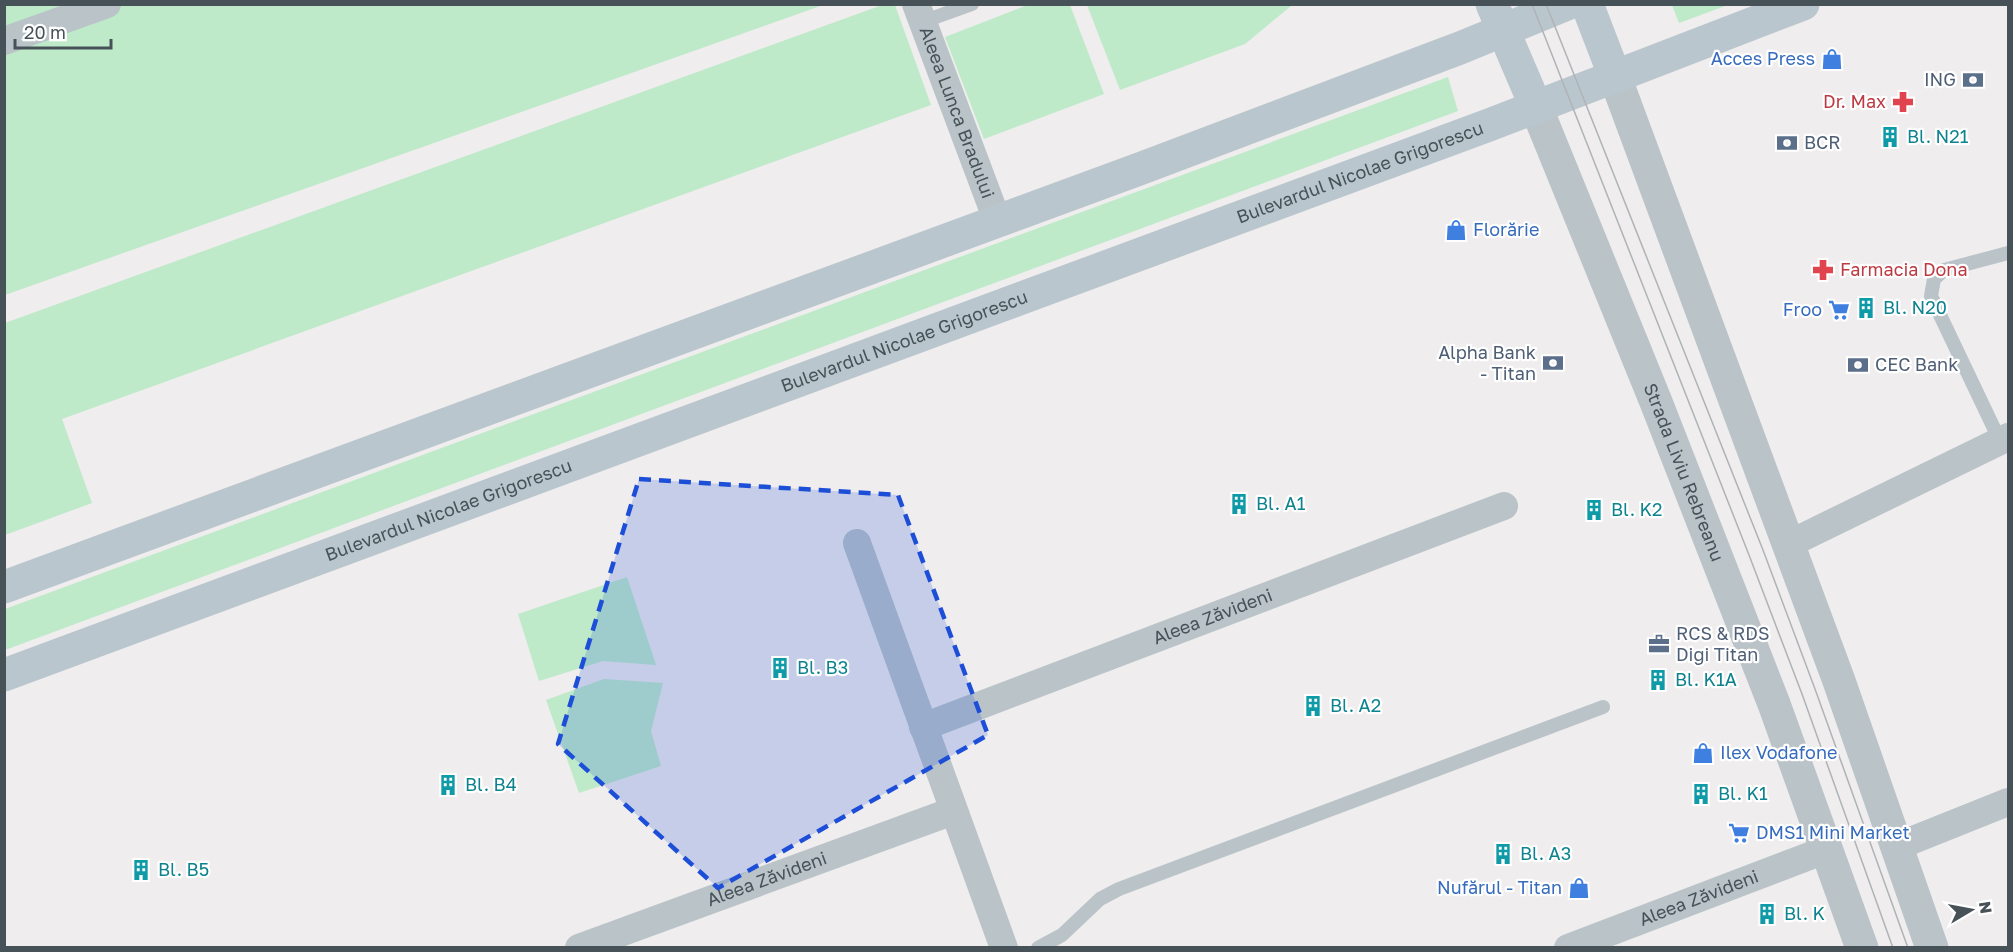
<svg xmlns="http://www.w3.org/2000/svg" width="2013" height="952" viewBox="0 0 2013 952" font-family="'Golos Text',sans-serif">
<rect width="100%" height="100%" fill="#efeded"/>
<g fill="#beeac9">
<polygon points="5,4 823,5 5,295"/>
<polygon points="885,4 895,5 931,105 62,419 92,503 5,535 5,323"/>
<polygon points="1030,4 1070,5 1104,94 984,139 945,37"/>
<polygon points="1288,5 1291,6 1245,44 1120,90 1087,5"/>
<polygon points="1672,5 1728,5 1679,23"/>
<polygon points="1448,77 1458,111 5,650 5,609"/>
<polygon points="627,577 656,665 603,661 539,681 518,614"/>
<polygon points="604,679 663,683 651,731 661,766 579,793 546,700"/>
</g>
<g fill="none" stroke-linecap="round" stroke-linejoin="round">
<g stroke="#b9c3c8" stroke-width="14">
<polyline points="922,22 972,4"/>
<polyline points="2000,441 1931,296 1934,279 1944,270 2008,253"/>
<polyline points="1038,948 1062,935 1100,899 1119,889 1603,707"/>
</g>
<g stroke="#b9c3c8" stroke-width="28">
<path id="s1" d="M 916,4 L 997,220"/>
<polyline points="4,41 107,4"/>
<polyline points="857,543 1004,948"/>
<polyline points="1789,544 2008,437"/>
<path id="s2" d="M 923,727 L 1504,506"/>
<polyline points="1898,846 2008,802"/>
<path id="s3" d="M 579,948 L 953,811"/>
<path id="s4" d="M 1568,948 L 1828,849"/>
</g>
<g stroke="#b9c3c8" stroke-width="33">
<polyline points="1615,77 1839,681 1932,948"/>
<path id="s5" d="M 1536,107 L 1656,402 L 1774,704 L 1862,948"/>
</g>
<g stroke="#bac6cd" stroke-width="33">
<polyline points="1492,4 1536,107"/>
<polyline points="1587,4 1615,77"/>
<polyline points="4,587 1142,168 1460,48 1567,4"/>
<path id="s6" d="M 4,675 L 1489,125 L 1803,4"/>
</g>
<g stroke="#afb3b7" stroke-width="1.5">
<polyline points="1532,4 1749,555 1802,694 1893,948"/>
<polyline points="1546,4 1763,550 1815,689 1908,948"/>
</g>
</g>
<path fill="#1d4ed8" fill-opacity="0.2" stroke="#1d4ed8" stroke-width="4.5" stroke-dasharray="12 8" stroke-linejoin="round" d="M 639,479 L 898,495 L 988,735 L 718,888 L 558,744 Z"/>
<defs>
<symbol id="shop-bare" viewBox="-9 -9 18 18"><path d="M-5-2.5h2.3a2.7 3.5 0 0 1 5.4 0H5L5.5 6h-11ZM-1.5-2.5h3a1.5 2.3 0 0 0-3 0Z" fill="#3f7fe0" stroke="#fff" stroke-width="2.5" paint-order="stroke"/></symbol>
<symbol id="bank-bare" viewBox="-9 -9 18 18"><path d="M-6-4H6V4H-6ZM0-2.3a2.3 2.3 0 1 0 0 4.6a2.3 2.3 0 1 0 0-4.6Z" fill="#5c6f8a" stroke="#fff" stroke-width="2.5" paint-order="stroke"/></symbol>
<symbol id="pharmacy-bare" viewBox="-9 -9 18 18"><path d="M-2-6h4v4h4v4h-4v4h-4v-4h-4v-4h4Z" fill="#e0444e" stroke="#fff" stroke-width="2.5" paint-order="stroke"/></symbol>
<symbol id="building-bare" viewBox="-9 -9 18 18"><path d="M-4-6H4V6H1V3H-1V6H-4ZM-2.5-4.3h1.7v1.8h-1.7ZM.8-4.3h1.7v1.8H.8ZM-2.5-1h1.7V.8h-1.7ZM.8-1h1.7V.8H.8Z" fill="#0f9aa8" stroke="#fff" stroke-width="2.5" paint-order="stroke"/></symbol>
<symbol id="supermarket-bare" viewBox="-9 -9 18 18"><path d="M-6-5.5h2.5l.6 2H6L4.5 2H-2.5L-4.4-4H-6ZM-1.5 3.2a1.3 1.3 0 1 0 .1 0ZM3 3.2a1.3 1.3 0 1 0 .1 0Z" fill="#3f7fe0" stroke="#fff" stroke-width="2.5" paint-order="stroke"/></symbol>
<symbol id="office-bare" viewBox="-9 -9 18 18"><path d="M-6-3h4V-5.5h4V-3h4V5H-6ZM-1-4.5V-3h2v-1.5ZM-6 0V1H6V0Z" fill="#5c6f8a" stroke="#fff" stroke-width="2.5" paint-order="stroke"/></symbol>
</defs>
<g fill-rule="evenodd">
<use href="#shop-bare" x="1817" y="44" width="30" height="30"/>
<use href="#bank-bare" x="1958" y="65" width="30" height="30"/>
<use href="#pharmacy-bare" x="1888" y="87" width="30" height="30"/>
<use href="#building-bare" x="1875" y="122" width="30" height="30"/>
<use href="#bank-bare" x="1772" y="128" width="30" height="30"/>
<use href="#shop-bare" x="1441" y="215" width="30" height="30"/>
<use href="#pharmacy-bare" x="1808" y="255" width="30" height="30"/>
<use href="#building-bare" x="1851" y="293" width="30" height="30"/>
<use href="#supermarket-bare" x="1824" y="295" width="30" height="30"/>
<use href="#bank-bare" x="1538" y="348" width="30" height="30"/>
<use href="#bank-bare" x="1843" y="350" width="30" height="30"/>
<use href="#building-bare" x="1224" y="489" width="30" height="30"/>
<use href="#building-bare" x="1579" y="495" width="30" height="30"/>
<use href="#office-bare" x="1644" y="629" width="30" height="30"/>
<use href="#building-bare" x="765" y="653" width="30" height="30"/>
<use href="#building-bare" x="1643" y="665" width="30" height="30"/>
<use href="#building-bare" x="1298" y="691" width="30" height="30"/>
<use href="#shop-bare" x="1688" y="738" width="30" height="30"/>
<use href="#building-bare" x="433" y="770" width="30" height="30"/>
<use href="#building-bare" x="1686" y="779" width="30" height="30"/>
<use href="#supermarket-bare" x="1724" y="818" width="30" height="30"/>
<use href="#building-bare" x="1488" y="839" width="30" height="30"/>
<use href="#building-bare" x="126" y="855" width="30" height="30"/>
<use href="#shop-bare" x="1564" y="873" width="30" height="30"/>
<use href="#building-bare" x="1752" y="899" width="30" height="30"/>
</g>
<g text-anchor="middle" stroke-width="4.5" stroke-linejoin="round" paint-order="stroke">
<g font-size="18" fill="#366cbe" stroke="#fff" text-anchor="end">
<text x="1815" y="65">Acces Press</text>
<text x="1473" y="236" text-anchor="start">Florărie</text>
<text x="1822" y="316">Froo</text>
<text x="1720" y="759" text-anchor="start">Ilex Vodafone</text>
<text x="1756" y="839" text-anchor="start">DMS1 Mini Market</text>
<text x="1562" y="894">Nufărul - Titan</text>
</g>
<g font-size="18" fill="#4e5e75" stroke="#fff" text-anchor="start">
<text x="1956" y="86" text-anchor="end">ING</text>
<text x="1804" y="149">BCR</text>
<text x="1536" y="359" text-anchor="end">Alpha Bank<tspan x="1536" dy="21">- Titan</tspan></text>
<text x="1875" y="371">CEC Bank</text>
<text x="1676" y="640">RCS &amp; RDS<tspan x="1676" dy="21">Digi Titan</tspan></text>
</g>
<g font-size="18" fill="#be3a42" stroke="#fff" text-anchor="end">
<text x="1886" y="108">Dr. Max</text>
<text x="1840" y="276" text-anchor="start">Farmacia Dona</text>
</g>
<g font-size="18" fill="#475258" stroke="#fff">
<text dy="6" stroke="none"><textPath href="#s1" startOffset="116">Aleea Lunca Bradului</textPath></text>
<text dy="6" stroke="none"><textPath href="#s6" startOffset="1446">Bulevardul Nicolae Grigorescu</textPath></text>
<text dy="6" stroke="none"><textPath href="#s6" startOffset="960">Bulevardul Nicolae Grigorescu</textPath></text>
<text dy="6" stroke="none"><textPath href="#s5" startOffset="394">Strada Liviu Rebreanu</textPath></text>
<text dy="6" stroke="none"><textPath href="#s6" startOffset="474">Bulevardul Nicolae Grigorescu</textPath></text>
<text dy="6" stroke="none"><textPath href="#s2" startOffset="310">Aleea Zăvideni</textPath></text>
<text dy="6" stroke="none"><textPath href="#s3" startOffset="200">Aleea Zăvideni</textPath></text>
<text dy="6" stroke="none"><textPath href="#s4" startOffset="140">Aleea Zăvideni</textPath></text>
</g>
<g font-size="18" fill="#0d838f" stroke="#fff" text-anchor="start">
<text x="1907" y="143">Bl. N21</text>
<text x="1883" y="314">Bl. N20</text>
<text x="1256" y="510">Bl. A1</text>
<text x="1611" y="516">Bl. K2</text>
<text x="797" y="674">Bl. B3</text>
<text x="1675" y="686">Bl. K1A</text>
<text x="1330" y="712">Bl. A2</text>
<text x="465" y="791">Bl. B4</text>
<text x="1718" y="800">Bl. K1</text>
<text x="1520" y="860">Bl. A3</text>
<text x="158" y="876">Bl. B5</text>
<text x="1784" y="920">Bl. K</text>
</g>
</g>
<rect width="2013" height="952" fill="none" stroke="#475258" stroke-width="12"/>
<g transform="translate(1971 910) rotate(80)" stroke="#ffffff" stroke-width="4.5" paint-order="stroke">
<path d="M0-4.5L10 22L0 15L-10 22Z" fill="#475258"/>
<text y="-9" font-size="16" font-weight="bold" text-anchor="middle" fill="#475258">N</text>
</g>
<path d="M15 39v9h96v-9" fill="none" stroke="#475258" stroke-width="3"/>
<text x="24" y="39" font-size="18" fill="#475258" stroke="#ffffff" stroke-width="4.5" paint-order="stroke">20 m</text>
</svg>
